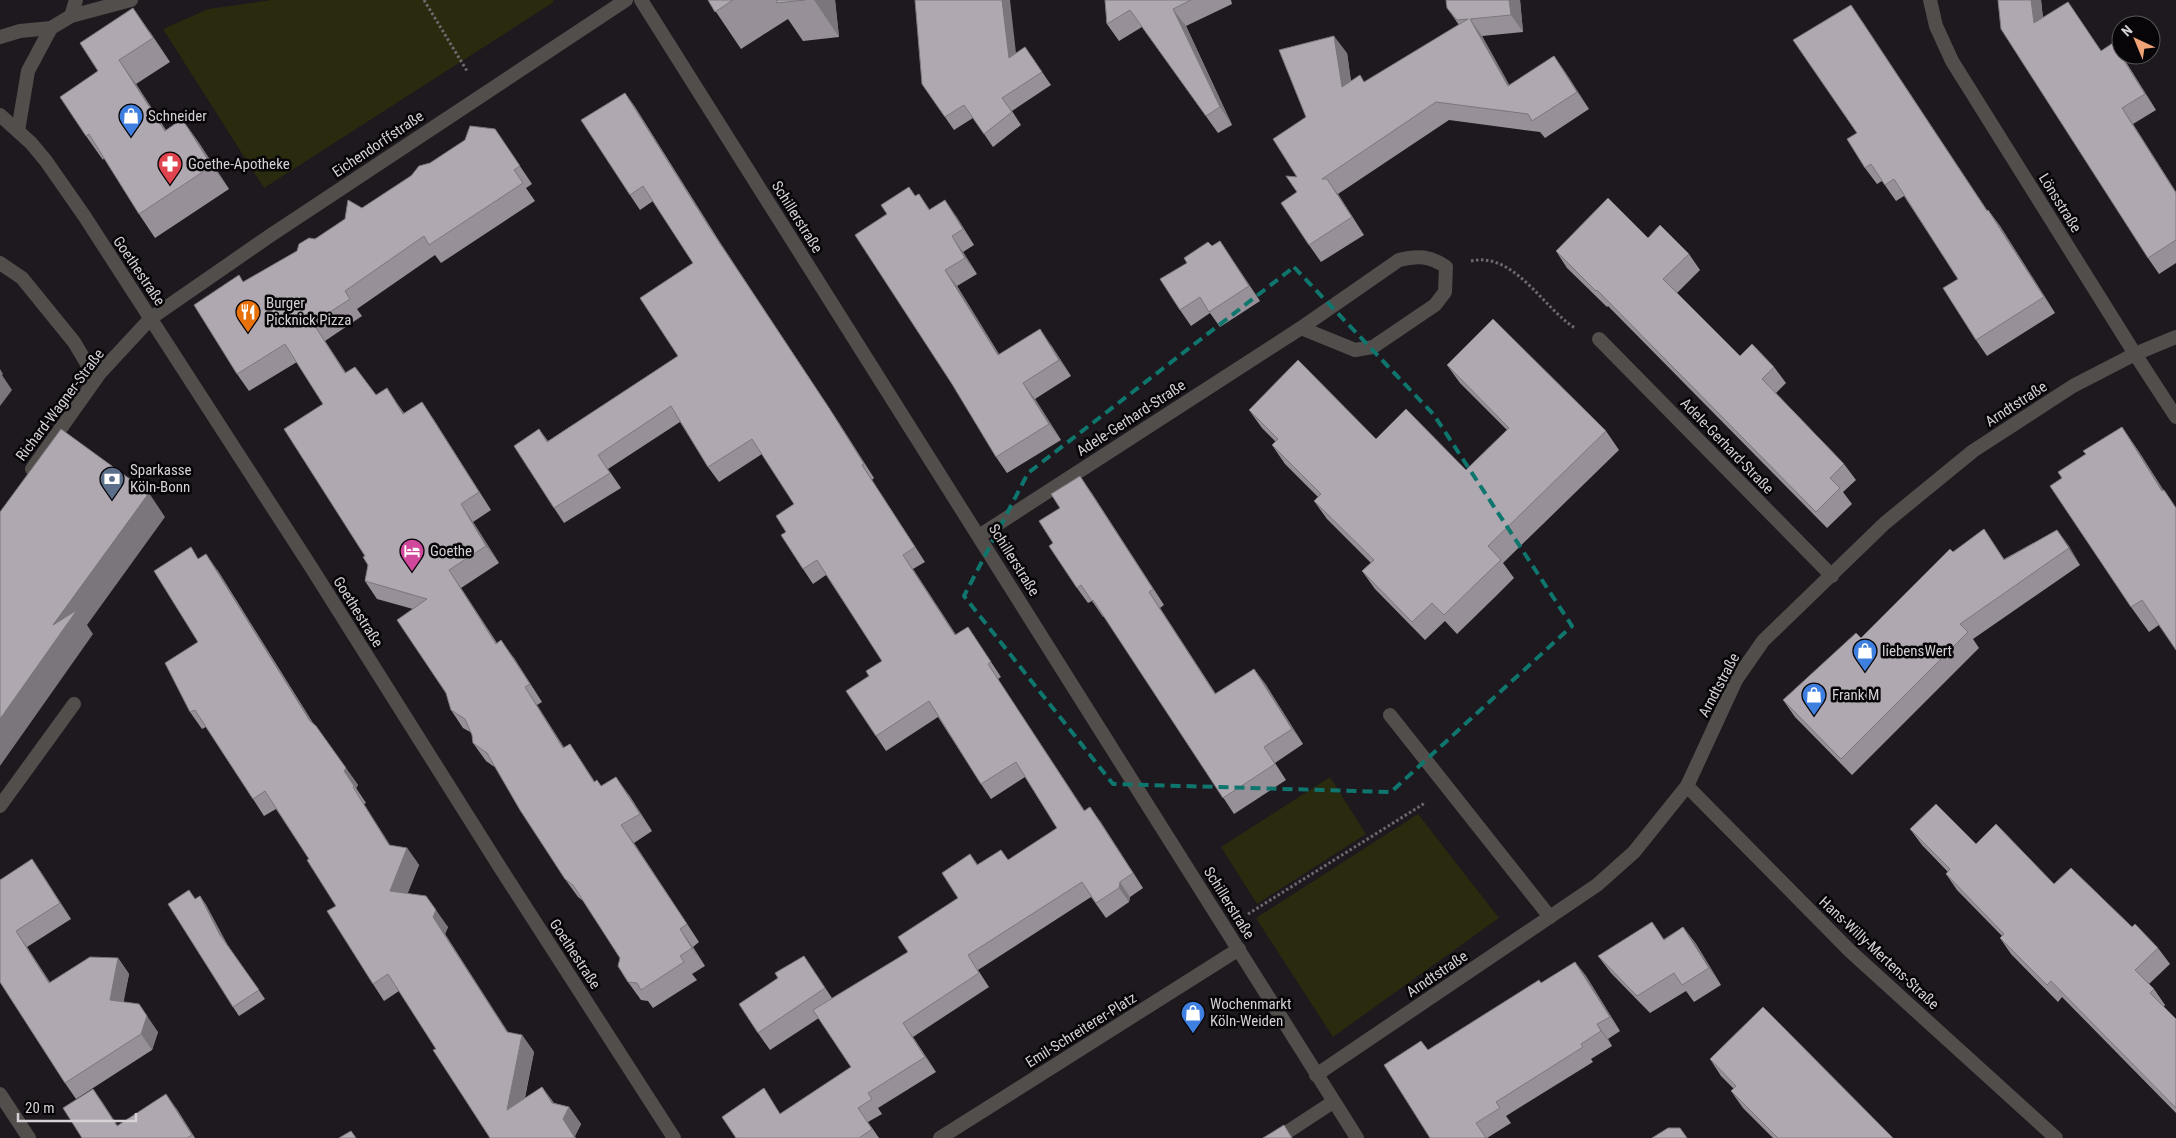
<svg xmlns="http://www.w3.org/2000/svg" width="2176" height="1138" viewBox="0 0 2176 1138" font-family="'Roboto Condensed',sans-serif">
<rect width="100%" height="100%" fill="#1e181f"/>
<g fill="#292a0e">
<polygon points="271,0 553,0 554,2 264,188 163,29 208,9"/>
<polygon points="1330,777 1366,834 1257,904 1221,847"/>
<polygon points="1418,814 1499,918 1333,1037 1256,918"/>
</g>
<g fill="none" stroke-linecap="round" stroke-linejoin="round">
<g stroke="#6e696f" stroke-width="3" stroke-dasharray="2.5 2.5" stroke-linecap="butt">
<polyline points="424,0 467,71"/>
<path d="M 1471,261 C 1514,251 1544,309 1575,328"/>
<polyline points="1248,914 1425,803"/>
</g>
<g stroke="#524e4b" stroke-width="14">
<polyline points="0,263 22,278 74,342 96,379"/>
<polyline points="1390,715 1550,917"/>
<polyline points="0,806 74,704"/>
</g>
<g stroke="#524e4b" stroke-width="14">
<polyline points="641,0 1357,1138"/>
<polyline points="1930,0 1936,26 1952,61 2135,354 2176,417"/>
<polyline points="1599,339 1832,576"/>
<polyline points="32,469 100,373 151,318 271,235 626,0"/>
<path d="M 979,536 L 1301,328 L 1399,260 C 1417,255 1431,256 1446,267 L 1445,292 L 1435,305 L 1373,347 L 1355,350 L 1301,328"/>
<polyline points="1687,786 1850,951 2056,1138"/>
<polyline points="1316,1075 1597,885 1634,852 1687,786 1736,680 1763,641 1885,523 1973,451 2073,386 2135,354 2176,337"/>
<polyline points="0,1094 29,1138"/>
<polyline points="940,1138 1239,949"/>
<polyline points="1278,1138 1333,1102"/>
</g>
<g stroke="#524e4b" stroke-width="14">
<polyline points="71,16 76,0"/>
<polyline points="0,37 20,31 51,28 71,16 131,0"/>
<polyline points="0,115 31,143 46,161 85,217 311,567 501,869 674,1138"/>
<polyline points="18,131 28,71 51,28"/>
</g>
</g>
<g fill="#979098">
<polygon points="708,0 835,0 839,37 803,41 788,19 741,49"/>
<polygon points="1105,0 1231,0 1232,4 1186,26 1232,125 1218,133 1142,27 1119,41 1107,24"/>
<polygon points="1520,0 1523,32 1482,36 1509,85 1554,56 1589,109 1545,138 1540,132 1449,120 1338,194 1364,235 1321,262 1309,245 1297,192 1297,177 1306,117 1347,53 1351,81 1365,82 1459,25 1447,8"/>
<polygon points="1998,0 2041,0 2043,18 2068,2 2101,51 2113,43 2124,59 2156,110 2133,124 2176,192 2176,263 2159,274 2148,258"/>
<polygon points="1862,21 1987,210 1988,210 2000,226 2055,313 1987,356 1976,340 1958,279 1904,196 1896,201 1882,181 1877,184 1865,168 1857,133"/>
<polygon points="150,32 170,62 136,84 166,130 182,119 199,143 229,189 155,238 139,214 104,158 103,160 86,136 98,71"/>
<polygon points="1025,47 1051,85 1012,111 1021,125 993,147 973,118 954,130 922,84 1016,53"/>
<polygon points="625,93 635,107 721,244 839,423 874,478 872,480 925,562 913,569 956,635 968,627 1001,677 998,679 1084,810 1100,821 1143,888 1130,897 1129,902 1106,918 1091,897 978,970 989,987 913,1037 936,1072 878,1108 882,1114 868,1122 879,1138 736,1138 781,1113 851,1067 819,1018 770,1050 758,1033 816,974 832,998 908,952 958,898 970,854 978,865 1001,850 1008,860 1057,828 1025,777 991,799 981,784 938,717 886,751 876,736 869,676 882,661 826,575 813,584 803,569 786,532 794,504 762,454 719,482 708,467 680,422 608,469 621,488 564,523 554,508 539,429 548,441 678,356 693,263 653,201 640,210 630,195"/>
<polygon points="495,129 532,184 526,188 535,201 441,263 435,255 357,309 362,316 325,341 346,373 376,395 399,406 404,413 422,402 434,420 491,510 473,522 499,563 461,588 497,643 514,658 542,702 537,705 564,748 570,744 595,782 601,786 629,795 652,831 634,843 699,942 693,947 705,966 692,974 697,980 653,1008 648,1001 641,1000 628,982 620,958 583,901 578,897 565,879 496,768 486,761 473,743 472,733 463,728 451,710 446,693 413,609 377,599 365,581 368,565 323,404 297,362 249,391 237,374 239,275 243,282 297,251 430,163"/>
<polygon points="909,187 915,196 919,194 930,210 956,216 974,245 963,252 977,274 957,286 999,354 1051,345 1071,376 1035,399 1061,440 1007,473 996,457 887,214"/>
<polygon points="1648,238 1689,254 1700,270 1677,293 1740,356 1774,367 1786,383 1776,393 1844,464 1856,480 1843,492 1852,504 1827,528 1608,306 1607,307 1567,268 1556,251"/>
<polygon points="1220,241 1260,301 1220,327 1210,313 1191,326 1180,310 1187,263"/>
<polygon points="1447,365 1606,431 1619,450 1503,563 1514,578 1495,597 1457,634 1445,621 1425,640 1375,589 1362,571 1371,563 1327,519 1314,501 1318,497 1285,464 1272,445 1276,442 1262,428 1249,410 1376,439 1466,470 1507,430 1460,383"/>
<polygon points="2122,427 2139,452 2164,491 2159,625 2149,632 2131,607 2062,478 2086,454"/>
<polygon points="1091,492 1164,605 1160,608 1216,694 1254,669 1266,685 1303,744 1275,763 1286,780 1234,814 1104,616 1103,617 1092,601 1088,603 1077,588 1053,543"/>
<polygon points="1984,529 2004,559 2057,530 2080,565 1973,639 1979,648 1852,775 1795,717 1783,700 1861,638 1953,552"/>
<polygon points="199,558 218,571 313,723 358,785 356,788 366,803 364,804 390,846 407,848 419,865 407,894 448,927 445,934 508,1033 522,1035 534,1052 525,1098 542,1087 554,1103 569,1107 581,1124 575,1136 436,1049 399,991 384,1001 373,984 336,906 309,859 276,809 264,816 253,799 206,727 202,729 190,712 198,642"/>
<polygon points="1910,829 1976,844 2054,884 2132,927 2158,948 2170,964 2149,984 2154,989 2165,1005 2164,1007 2176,1019 2176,1113 2062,997 2058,1002 2011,954 2000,938 2002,936 1957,890 1946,874 1948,872 1922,845"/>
<polygon points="32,859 71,919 27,947 50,983 118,958 129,974 123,1002 158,1032 152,1050 76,1099 65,1083 0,982"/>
<polygon points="200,896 206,905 227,944 265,999 239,1016 233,1007 195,899"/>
<polygon points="1683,927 1696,944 1721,985 1694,1002 1686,991 1650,1013 1611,973 1598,956 1664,939"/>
<polygon points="1575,962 1586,976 1620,1031 1608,1039 1612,1046 1591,1059 1593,1062 1506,1116 1511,1123 1487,1138 1430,1138 1428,1050 1541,983"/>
<polygon points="1710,1059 1893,1138 1773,1138 1743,1108 1731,1091 1734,1089 1721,1076"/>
<polygon points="93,1089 118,1126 176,1108 195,1138 82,1138"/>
</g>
<g fill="#7b767c">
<polygon points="814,0 835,0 839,37"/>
<polygon points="1002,0 1010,0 1018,71 1009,58"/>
<polygon points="1509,0 1520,0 1523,32 1511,15"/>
<polygon points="2031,0 2041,0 2045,39 2034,23"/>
<polygon points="1851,5 1862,21 1998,227 1987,211"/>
<polygon points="133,8 150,32 170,62 153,38"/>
<polygon points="1173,9 1186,26 1232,125 1220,107"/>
<polygon points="1470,19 1482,36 1520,104 1508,86"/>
<polygon points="1334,36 1347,53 1354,104 1342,87"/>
<polygon points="2113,43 2124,59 2156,110 2145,94"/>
<polygon points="1554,56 1566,73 1589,109 1577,92"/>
<polygon points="119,60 136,84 181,155 165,131"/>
<polygon points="625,93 635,107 721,244 839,423 874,478 711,230"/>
<polygon points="2122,108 2133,124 2176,192 2176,193"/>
<polygon points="182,119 199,143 229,189 212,166"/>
<polygon points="1327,179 1339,196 1364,235 1352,217"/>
<polygon points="945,200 956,216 974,245 963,229"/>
<polygon points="1988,210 2000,226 2055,313 2044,297"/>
<polygon points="952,236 963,252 977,274 965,258"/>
<polygon points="1220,241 1260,301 1249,286"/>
<polygon points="945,270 957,286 1009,371 998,355"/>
<polygon points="313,323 325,341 358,391 345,373"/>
<polygon points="1040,329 1051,345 1071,376 1059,360"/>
<polygon points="0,369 3,374 2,375 12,390 0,406"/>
<polygon points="1023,383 1035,399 1061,440 1049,424"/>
<polygon points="387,388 399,406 416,432 403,414"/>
<polygon points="422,402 434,420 491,510 479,492"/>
<polygon points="2122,427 2139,452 2176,510 2162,491"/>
<polygon points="862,465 872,480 925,562 915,547"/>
<polygon points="1080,476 1091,492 1164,605 1153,589"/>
<polygon points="149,493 165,517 87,625 93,634 0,766 0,719 53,625"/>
<polygon points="461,504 473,522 499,563 486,546"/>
<polygon points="2057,530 2069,546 2080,565 2069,548"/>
<polygon points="206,554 218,571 322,738 310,721"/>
<polygon points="903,555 913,569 966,650 955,635"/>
<polygon points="449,570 461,588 508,661 496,644"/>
<polygon points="1149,592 1160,608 1226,710 1215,694"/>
<polygon points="501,640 514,658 542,702 530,684"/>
<polygon points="988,664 998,679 1094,825 1084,811"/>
<polygon points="1254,669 1266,685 1303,744 1292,729"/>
<polygon points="525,687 537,705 576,766 563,748"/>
<polygon points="570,744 582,762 606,800 594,782"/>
<polygon points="346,768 358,785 356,788 366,803 344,771"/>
<polygon points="616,777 629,795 652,831 640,814"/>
<polygon points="353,787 364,804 401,862 389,845"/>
<polygon points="1090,807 1100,821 1143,888 1133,873"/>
<polygon points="621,825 634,843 699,942"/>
<polygon points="407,848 419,865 402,908 390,891"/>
<polygon points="32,859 43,875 71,919 60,903"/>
<polygon points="1120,882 1130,897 1129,902 1119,888"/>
<polygon points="200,896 206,905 227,944 220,935"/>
<polygon points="436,910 448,927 445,934 519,1049 507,1032 433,917"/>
<polygon points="1683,927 1696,944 1721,985 1709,968"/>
<polygon points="680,929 693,947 705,966 692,948"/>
<polygon points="16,931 27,947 61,999 49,983"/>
<polygon points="118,958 129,974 121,1016 110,1000"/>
<polygon points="1575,962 1586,976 1620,1031 1610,1017"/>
<polygon points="139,1004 158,1032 152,1050 141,1034"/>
<polygon points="903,1023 913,1037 936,1072 925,1057"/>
<polygon points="1597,1024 1608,1039 1612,1046 1601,1031"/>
<polygon points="522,1035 534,1052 519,1126 507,1110"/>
<polygon points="542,1087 554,1104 569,1107 581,1124 575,1136 576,1138 575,1138"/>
<polygon points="93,1089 103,1103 125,1138 117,1126"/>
<polygon points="166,1094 176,1108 195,1138 192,1135"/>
</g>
<g fill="#b0a8b1" stroke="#7b767c">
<polygon points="708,0 733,0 715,12"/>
<polygon points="777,0 805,0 777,3"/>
<polygon points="915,0 1002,0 1009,58 1025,47 1042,72 1002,98 1012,112 984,134 964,105 945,117 922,84"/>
<polygon points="1105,0 1191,0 1173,9 1220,107 1206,116 1130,10 1107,24"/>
<polygon points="1446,0 1509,0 1511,15 1470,19 1508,86 1554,56 1577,92 1532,121 1528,114 1436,102 1322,179 1327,179 1352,217 1309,245 1281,203 1297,192 1286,176 1297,177 1273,139 1306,117 1279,50 1334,36 1342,87 1360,75 1364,82 1468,19 1457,20 1447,8"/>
<polygon points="1998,0 2031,0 2034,23 2068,2 2101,51 2113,43 2145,94 2122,108 2176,193 2176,240 2148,258 2001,29"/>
<polygon points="1851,5 1987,211 1988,210 2044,297 1976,340 1943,288 1958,279 1894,179 1885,185 1871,164 1865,168 1847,139 1857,133 1793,40"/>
<polygon points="133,8 153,38 119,60 165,131 182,119 212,166 139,214 89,134 86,136 60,97 98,71 80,43"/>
<polygon points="625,93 711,230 829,408 864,464 862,465 915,547 903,555 955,635 968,627 991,662 988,664 1084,811 1090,807 1133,873 1120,882 1119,888 1096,903 1082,882 968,955 979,973 903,1023 925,1057 868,1093 872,1099 858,1108 872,1129 859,1138 736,1138 722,1117 764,1088 780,1114 851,1067 813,1010 908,952 898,937 958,898 942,873 970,854 977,865 1001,850 1008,860 1057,828 1016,762 981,784 929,701 876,736 846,691 869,676 866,671 882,661 817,560 803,569 781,535 786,532 776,516 794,504 752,439 708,467 671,406 598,455 610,473 554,508 514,446 539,429 547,442 678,356 640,298 693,263 643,186 630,195 581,120"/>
<polygon points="470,126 495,129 520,166 514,170 523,183 429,245 424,236 345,291 350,299 313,323 345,373 355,367 376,395 387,388 403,414 422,402 479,492 461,504 486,546 449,570 496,644 501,640 530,684 525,687 563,748 570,744 594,782 597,780 601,786 616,777 640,814 621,825 687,924 680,929 692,948 680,956 684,962 641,990 637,983 628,982 618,966 620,958 573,885 565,879 520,810 487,753 473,743 472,735 465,719 451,710 446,693 397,620 427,599 365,581 368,565 363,557 365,556 284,429 323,404 285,344 237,374 194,305 239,275 243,282 297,251 299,244 309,238 315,239 345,219 348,200 362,208 411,176 419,166 430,163 465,140"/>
<polygon points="909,187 915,196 919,194 929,210 945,200 963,229 952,236 965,258 945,270 998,355 1040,329 1059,360 1023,383 1049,424 996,457 952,384 855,235 887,214 881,205"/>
<polygon points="1608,198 1648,238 1660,225 1689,254 1663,279 1740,356 1752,344 1774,367 1762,379 1844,464 1830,478 1840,488 1816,512 1597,290 1596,291 1556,251"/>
<polygon points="1220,241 1249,286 1209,312 1200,297 1180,310 1160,279 1187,263 1184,258 1208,242 1212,246"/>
<polygon points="1493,319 1606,431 1488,546 1501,560 1482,578 1444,615 1432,603 1412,622 1362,571 1374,560 1314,501 1321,494 1272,445 1278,439 1249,410 1298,360 1376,439 1406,409 1466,470 1509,428 1447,365"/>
<polygon points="2122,427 2162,491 2164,490 2176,508 2176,650 2142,600 2131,607 2050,486 2062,478 2058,472 2086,454 2083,451"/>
<polygon points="61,429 149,493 53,625 77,610 0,719 0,512"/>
<polygon points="1080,476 1153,589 1149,592 1215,694 1254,669 1292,729 1264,747 1275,764 1223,798 1093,600 1092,601 1081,585 1077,588 1049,546 1053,543 1039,521 1060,508 1051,494"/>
<polygon points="1984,529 2004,560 2057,530 2069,548 1960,624 1968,632 1841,759 1783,700 1856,633 1861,638 1950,549 1953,552"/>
<polygon points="191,547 198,559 206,554 310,721 316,726 346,768 344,771 354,786 353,787 389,845 407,848 390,891 426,896 436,910 433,917 507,1032 522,1035 507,1110 542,1087 552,1103 569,1107 563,1119 575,1138 490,1138 433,1050 436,1049 388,974 373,984 327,911 336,906 307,860 309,859 265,791 253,799 195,710 190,712 165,663 198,642 154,571"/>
<polygon points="1936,804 1976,844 1996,824 2054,884 2071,868 2132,927 2135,924 2158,948 2135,970 2154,989 2150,993 2176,1019 2176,1108 2051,981 2047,985 2000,938 2004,934 1946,874 1950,869 1910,829"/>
<polygon points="32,859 60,903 16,931 49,983 90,957 118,958 110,1000 139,1004 147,1016 141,1034 65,1083 0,982 0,880"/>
<polygon points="189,890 195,899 200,896 220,935 259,990 233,1007 168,904"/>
<polygon points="1652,922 1664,940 1683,927 1709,968 1682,985 1674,973 1637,996 1598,956"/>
<polygon points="804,956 825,988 758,1033 739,1004 778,978 775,973"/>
<polygon points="1575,962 1610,1017 1597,1024 1601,1031 1581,1044 1583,1047 1496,1102 1500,1108 1476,1123 1486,1138 1430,1138 1384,1065 1421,1041 1428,1050 1539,980 1541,983"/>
<polygon points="1763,1007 1893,1138 1778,1138 1731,1091 1736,1086 1710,1059"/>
<polygon points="93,1089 117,1126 166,1094 192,1135 187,1138 82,1138 63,1108"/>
<polygon points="1284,1125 1292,1138 1263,1138"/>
<polygon points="1668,1128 1680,1128 1687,1138 1652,1138"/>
<polygon points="351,1131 356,1138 339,1138"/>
</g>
<path fill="none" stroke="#0f766e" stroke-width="4" stroke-dasharray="10 6" stroke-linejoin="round" d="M 1294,267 L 1434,415 L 1572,626 L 1391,792 L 1113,784 L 964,596 L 1028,473 Z"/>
<defs>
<symbol id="shop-pin" viewBox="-11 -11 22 30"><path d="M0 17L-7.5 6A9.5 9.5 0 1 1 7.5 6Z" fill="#3f7fe0" stroke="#070507"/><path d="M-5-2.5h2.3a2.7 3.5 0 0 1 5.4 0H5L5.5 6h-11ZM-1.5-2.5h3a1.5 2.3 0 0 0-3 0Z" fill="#fff"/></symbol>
<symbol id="pharmacy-pin" viewBox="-11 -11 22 30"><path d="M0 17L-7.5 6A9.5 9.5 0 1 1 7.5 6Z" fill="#e0444e" stroke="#070507"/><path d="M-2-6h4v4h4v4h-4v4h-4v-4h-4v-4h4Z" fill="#fff"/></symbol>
<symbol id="restaurant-pin" viewBox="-11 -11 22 30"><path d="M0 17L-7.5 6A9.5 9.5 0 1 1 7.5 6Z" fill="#e8710a" stroke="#070507"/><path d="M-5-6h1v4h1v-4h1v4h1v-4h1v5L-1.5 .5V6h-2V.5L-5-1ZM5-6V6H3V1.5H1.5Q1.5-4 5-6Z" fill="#fff"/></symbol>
<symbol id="bank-pin" viewBox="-11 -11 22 30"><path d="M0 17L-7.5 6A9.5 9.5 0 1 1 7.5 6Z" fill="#5c6f8a" stroke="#070507"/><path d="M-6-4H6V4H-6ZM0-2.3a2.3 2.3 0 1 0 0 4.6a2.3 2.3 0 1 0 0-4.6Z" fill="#fff"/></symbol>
<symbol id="hotel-pin" viewBox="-11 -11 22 30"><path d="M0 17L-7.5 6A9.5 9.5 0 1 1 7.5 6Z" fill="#d1479c" stroke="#070507"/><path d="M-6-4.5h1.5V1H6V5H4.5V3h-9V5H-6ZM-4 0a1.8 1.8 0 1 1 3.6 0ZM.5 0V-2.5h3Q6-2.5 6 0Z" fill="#fff"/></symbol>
</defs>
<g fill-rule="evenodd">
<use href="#shop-pin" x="117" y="102" width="28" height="38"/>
<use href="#pharmacy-pin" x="156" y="150" width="28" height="38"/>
<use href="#restaurant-pin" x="234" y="298" width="28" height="38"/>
<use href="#bank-pin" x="98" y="465" width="28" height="38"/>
<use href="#hotel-pin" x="398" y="537" width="28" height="38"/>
<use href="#shop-pin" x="1851" y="637" width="28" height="38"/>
<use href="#shop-pin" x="1800" y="681" width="28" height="38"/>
<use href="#shop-pin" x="1179" y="999" width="28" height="38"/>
</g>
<g text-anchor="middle" stroke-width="5" stroke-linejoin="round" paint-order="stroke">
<g font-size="15" fill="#d5d1d5" stroke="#070507" text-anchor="start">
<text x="148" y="121">Schneider</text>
<text x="188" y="169">Goethe-Apotheke</text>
<text x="266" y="308">Burger<tspan x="266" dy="17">Picknick Pizza</tspan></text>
<text x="130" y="475">Sparkasse<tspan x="130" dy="17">Köln-Bonn</tspan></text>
<text x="430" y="556">Goethe</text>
<text x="1882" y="656">liebensWert</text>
<text x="1832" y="700">Frank M</text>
<text x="1210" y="1009">Wochenmarkt<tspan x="1210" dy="17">Köln-Weiden</tspan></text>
</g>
<g font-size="15" fill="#d5d1d5" stroke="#070507">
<text transform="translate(378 144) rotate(-34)" y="5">Eichendorffstraße</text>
<text transform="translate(2060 203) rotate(58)" y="5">Lönsstraße</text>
<text transform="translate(797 217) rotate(58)" y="5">Schillerstraße</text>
<text transform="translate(139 271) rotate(56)" y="5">Goethestraße</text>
<text transform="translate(2016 404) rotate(-33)" y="5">Arndtstraße</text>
<text transform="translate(60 405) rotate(-53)" y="5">Richard-Wagner-Straße</text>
<text transform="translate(1131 418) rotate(-33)" y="5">Adele-Gerhard-Straße</text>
<text transform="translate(1727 446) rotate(46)" y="5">Adele-Gerhard-Straße</text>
<text transform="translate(1014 560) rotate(58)" y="5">Schillerstraße</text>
<text transform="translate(358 612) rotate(58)" y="5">Goethestraße</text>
<text transform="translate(1719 685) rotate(-62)" y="5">Arndtstraße</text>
<text transform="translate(1229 903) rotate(58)" y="5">Schillerstraße</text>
<text transform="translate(1879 953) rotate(43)" y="5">Hans-Willy-Mertens-Straße</text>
<text transform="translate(575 954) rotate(57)" y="5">Goethestraße</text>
<text transform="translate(1437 974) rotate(-34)" y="5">Arndtstraße</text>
<text transform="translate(1081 1030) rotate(-32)" y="5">Emil-Schreiterer-Platz</text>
</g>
</g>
<g transform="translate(2136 40) rotate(316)"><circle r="24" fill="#070507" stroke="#595759"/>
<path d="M0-4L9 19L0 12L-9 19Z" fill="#efa377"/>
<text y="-8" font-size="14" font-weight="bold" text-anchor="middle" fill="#d5d1d5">N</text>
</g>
<path d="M18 1113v8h118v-8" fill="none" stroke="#d5d1d5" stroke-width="2.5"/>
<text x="25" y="1113" font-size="15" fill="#d5d1d5" stroke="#070507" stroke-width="4" paint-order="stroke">20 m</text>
</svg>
